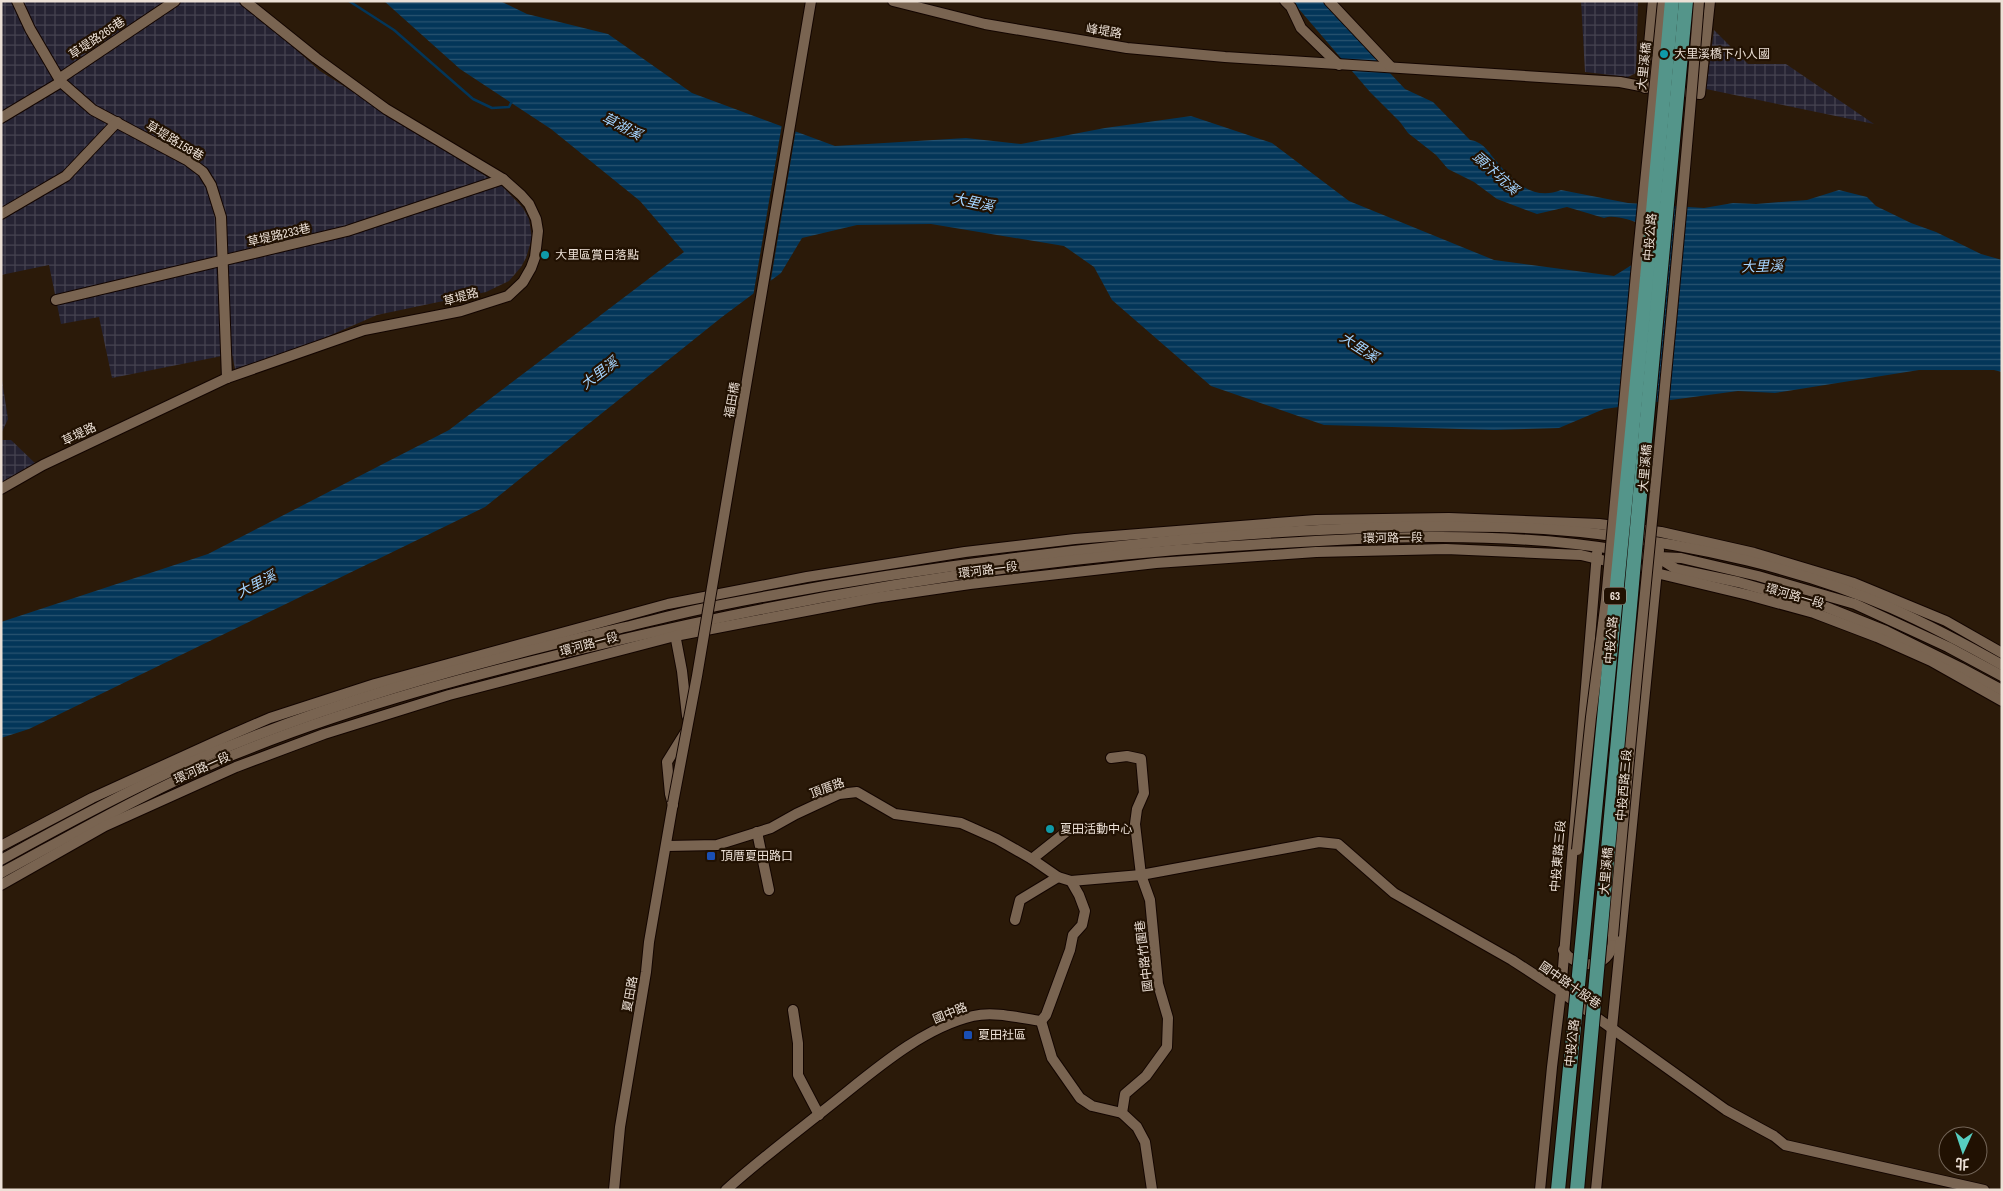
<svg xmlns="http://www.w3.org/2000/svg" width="2003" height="1191" viewBox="0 0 2003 1191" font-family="'Archivo Narrow','Noto Sans TC',sans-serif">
<defs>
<pattern id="industrial-grid" width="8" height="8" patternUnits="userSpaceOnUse" patternTransform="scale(1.25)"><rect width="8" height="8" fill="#262333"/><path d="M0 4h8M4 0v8" fill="none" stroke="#464350"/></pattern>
<pattern id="water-rules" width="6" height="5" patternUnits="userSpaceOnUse" patternTransform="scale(1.25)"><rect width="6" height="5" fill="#033659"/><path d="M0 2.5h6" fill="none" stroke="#285370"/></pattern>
</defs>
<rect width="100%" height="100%" fill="#2b1a09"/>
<g fill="url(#industrial-grid)">
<polygon points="1,1 241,1 320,71 503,187 523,208 529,219 532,238 526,258 521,267 509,281 486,292 377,315 315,342 235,369 232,354 112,378 99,317 61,324 49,265 1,275"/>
<polygon points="1581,1 1638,1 1636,73 1628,77 1585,72"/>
<polygon points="1714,30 1748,64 1786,64 1874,124 1706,89"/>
<polygon points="1,374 8,419 1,434"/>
<polygon points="1,440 11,440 37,465 1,485"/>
</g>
<path fill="url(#water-rules)" d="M 384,1 L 500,1 L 527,14 L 608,34 L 692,93 L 835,146 L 966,138 L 1021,144 L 1105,128 L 1191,116 L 1272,143 L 1349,201 L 1494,260 L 1614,276 L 1672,240 C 1657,231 1621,212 1604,218 L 1567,207 L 1537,214 L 1497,199 L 1474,182 L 1448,169 L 1436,155 L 1408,133 L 1400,122 L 1370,92 L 1292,1 L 1322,1 L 1405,89 L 1433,102 L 1470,140 C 1484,142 1488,152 1497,162 C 1513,182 1534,201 1561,190 L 1628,203 L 1704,208 L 1733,203 L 1756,204 L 1807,200 L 1839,190 L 1867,197 L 1876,206 L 1911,223 L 1936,232 L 1981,254 L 2002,260 L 2002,372 L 1994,370 L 1919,370 L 1775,393 L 1738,391 L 1604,409 L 1559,428 L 1494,430 L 1324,425 L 1211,386 L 1112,300 L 1094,267 L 1064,246 L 931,224 L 857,225 L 802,238 L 781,273 L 722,317 L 485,507 L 29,729 L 1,738 L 1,622 L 208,554 L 449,430 L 684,252 L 640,201 L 551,129 L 460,69 Z"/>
<polygon fill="#2b1a09" points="782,124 796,129 770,285 753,297"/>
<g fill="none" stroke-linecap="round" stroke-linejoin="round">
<polyline stroke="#033659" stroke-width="2.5" points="349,1 394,30 473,99 492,108 509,107 512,101"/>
<defs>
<g id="minor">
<polyline points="17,1 30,29 61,82 93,110 187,160 203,172 211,185 221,217 227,378"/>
<polyline points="893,1 985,24 1127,48 1225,57 1620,82 1661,90"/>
<polyline points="1285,1 1291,7 1301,28 1339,65"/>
<polyline points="1329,1 1391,67"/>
<polyline points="59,79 175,1"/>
<polyline points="1645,88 1653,1"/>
<polyline points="1683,92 1700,94 1710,1"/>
<polyline points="1,118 61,82"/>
<polyline points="1,214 66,176 117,122"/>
<polyline points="56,300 347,231 503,179"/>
<polyline points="1,489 43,465 227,378 364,330 461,311 508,296 523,282 531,268 535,257 538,231 536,219 529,204 521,195 503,179 386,109 316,58 245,1"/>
<polyline points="1640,554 1658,557 1681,558 1758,576 1855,604 1948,647 2002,676"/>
<polyline points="1659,558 1676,569 1738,582 1826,607 1886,631 1961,668 2002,690"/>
<polyline points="674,629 682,671 687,716"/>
<polyline points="1111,758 1127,756 1141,759 1144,793 1137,809 1135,824 1141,875 1150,900 1158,984 1168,1018 1167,1047 1146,1076 1125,1094 1122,1113 1137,1127 1145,1142 1152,1190"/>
<polyline points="673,805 670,794 667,762 685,733"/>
<polyline points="757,832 769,890"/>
<polyline points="1,846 92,798 226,737 270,718 375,684 668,604 807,577 965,552 1075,539 1316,520 1449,518 1599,524 1661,532 1754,553 1854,583 1946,621 2002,653"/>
<polyline points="667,846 717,845 771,828 796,814 839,794 857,792 895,814 961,823 997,839 1032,859 1058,877 1071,881 1141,875 1319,842 1338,844 1394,893 1512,960 1561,992 1726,1110 1774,1136 1785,1145 1984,1190"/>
<polyline points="1032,859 1066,832"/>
<path d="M 1,860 C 62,826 123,793 187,764 C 320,705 462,666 604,632 C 641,624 678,613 716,606 C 856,578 998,558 1139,544 C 1226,535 1313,529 1400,527 C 1466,526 1532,526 1598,534 C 1693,545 1803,569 1891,608 C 1929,625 1965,644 2002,665"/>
<path d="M 1,873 C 77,832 153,788 233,755 C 355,705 483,672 611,642 C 815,594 1023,559 1233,546 C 1360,538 1492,529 1618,550"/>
<polyline points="1,885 105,826 236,767 324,734 449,695 675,636 874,598 970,584 1156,563 1316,552 1446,549 1581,555 1748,595 1814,613 1877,637 1931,661 2002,701"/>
<polyline points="1015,920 1020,900 1058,877"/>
<path d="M 1563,950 C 1573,966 1600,971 1610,952 C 1613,947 1613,941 1613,936"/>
<polyline points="793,1010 798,1043 798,1075 819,1115"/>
<polyline points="1041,1021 1052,1058 1080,1098 1092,1106 1122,1113"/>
<polyline points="614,1190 620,1127 646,972 649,942 673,803"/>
<path d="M 726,1190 C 757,1162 790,1137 823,1111 C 867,1077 918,1029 973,1016 C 994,1011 1020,1018 1041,1021 L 1046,1015 L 1070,950 L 1073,935 L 1082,925 L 1085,911 L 1079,895 L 1071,881"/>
<polyline points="1540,1190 1552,1067 1561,992 1597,553"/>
<polyline points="1596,1190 1659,550"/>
</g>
</defs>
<use href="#minor" stroke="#130500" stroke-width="12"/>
<use href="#minor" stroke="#796451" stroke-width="10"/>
<defs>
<g id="minor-bridge">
<polyline points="673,803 697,676 811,1"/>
<polyline points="1577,850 1591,717 1606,600 1636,274 1663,1"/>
<path d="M 1613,936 C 1640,624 1675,313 1699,1"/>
</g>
<g id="major-bridge">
<polyline points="1558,1190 1647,278 1672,1"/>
<path d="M 1577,1190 C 1600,947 1621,704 1643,461 C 1657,308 1673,155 1686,1"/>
</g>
</defs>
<use href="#minor-bridge" stroke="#130500" stroke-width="12" stroke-linecap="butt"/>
<use href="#major-bridge" stroke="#130500" stroke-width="16" stroke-linecap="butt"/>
<use href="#minor-bridge" stroke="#796451" stroke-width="10"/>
<use href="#major-bridge" stroke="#54958a" stroke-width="14"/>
</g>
<g fill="#0f9aa8" stroke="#211102" stroke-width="2">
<circle cx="1664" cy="54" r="5"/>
<circle cx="545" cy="255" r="5"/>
<circle cx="1050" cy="829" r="5"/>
</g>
<g fill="#1a4fb4" stroke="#211102" stroke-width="2">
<rect x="706" y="851" width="10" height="10" rx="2.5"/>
<rect x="963" y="1030" width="10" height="10" rx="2.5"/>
</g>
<g text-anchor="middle" stroke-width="4.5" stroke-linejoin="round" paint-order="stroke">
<rect fill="#211102" stroke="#afa296" stroke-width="1" x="1604" y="587.5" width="22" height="17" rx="4"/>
<g font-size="11" font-weight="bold" fill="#ece0d6">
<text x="1615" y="600">63</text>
</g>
<g font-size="12" fill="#ece0d6" stroke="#211102">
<text transform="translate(1104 31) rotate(9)" y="4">峰堤路</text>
<text transform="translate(97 38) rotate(-34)" y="4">草堤路265巷</text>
<text transform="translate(1644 66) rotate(-84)" y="4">大里溪橋</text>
<text transform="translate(175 141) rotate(31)" y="4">草堤路158巷</text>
<text transform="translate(279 235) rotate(-13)" y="4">草堤路233巷</text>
<text transform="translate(1650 237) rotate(-85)" y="4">中投公路</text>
<text transform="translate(461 297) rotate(-16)" y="4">草堤路</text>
<text transform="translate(732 400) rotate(-80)" y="4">福田橋</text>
<text transform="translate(79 434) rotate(-26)" y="4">草堤路</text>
<text transform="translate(1645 468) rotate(-85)" y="4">大里溪橋</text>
<text transform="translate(1393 538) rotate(-1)" y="4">環河路一段</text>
<text transform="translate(988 570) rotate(-7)" y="4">環河路一段</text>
<text transform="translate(1795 596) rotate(16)" y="4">環河路一段</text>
<text transform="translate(1611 640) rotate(-85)" y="4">中投公路</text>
<text transform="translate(589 644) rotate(-15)" y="4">環河路一段</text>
<text transform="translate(202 768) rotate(-24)" y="4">環河路一段</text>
<text transform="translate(1624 785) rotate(-85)" y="4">中投西路三段</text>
<text transform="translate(827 788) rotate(-20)" y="4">頂厝路</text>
<text transform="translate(1558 856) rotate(-85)" y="4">中投東路三段</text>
<text transform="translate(1606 871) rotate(-85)" y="4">大里溪橋</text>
<text transform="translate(1144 956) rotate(-97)" y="4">國中路竹圍巷</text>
<text transform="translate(1570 985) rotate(35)" y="4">國中路十股巷</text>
<text transform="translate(630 994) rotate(-80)" y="4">夏田路</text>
<text transform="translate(950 1013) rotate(-22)" y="4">國中路</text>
<text transform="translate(1572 1043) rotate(-84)" y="4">中投公路</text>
</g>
<g font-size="12" fill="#ece0d6" stroke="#211102" text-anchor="start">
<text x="1674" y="58">大里溪橋下小人國</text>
<text x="555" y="259">大里區賞日落點</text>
<text x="1060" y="833">夏田活動中心</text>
<text x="721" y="860">頂厝夏田路口</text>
<text x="978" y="1039">夏田社區</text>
</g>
<g font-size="14" font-style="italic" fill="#a4d4ff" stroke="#211102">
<text transform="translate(622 126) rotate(27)" y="5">草湖溪</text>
<text transform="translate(1496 173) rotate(42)" y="5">頭汴坑溪</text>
<text transform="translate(973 202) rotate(12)" y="5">大里溪</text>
<text transform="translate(1762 266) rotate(-2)" y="5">大里溪</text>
<text transform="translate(1359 347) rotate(33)" y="5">大里溪</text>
<text transform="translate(599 373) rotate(-37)" y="5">大里溪</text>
<text transform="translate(256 584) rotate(-27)" y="5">大里溪</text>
</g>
</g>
<rect width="2003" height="1191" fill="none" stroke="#ece0d6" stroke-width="5"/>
<g transform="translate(1963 1151) rotate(183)"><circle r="24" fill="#211102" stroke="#726457"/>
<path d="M0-4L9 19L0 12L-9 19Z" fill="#57cec1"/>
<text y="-8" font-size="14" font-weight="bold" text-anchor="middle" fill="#ece0d6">北</text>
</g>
</svg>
